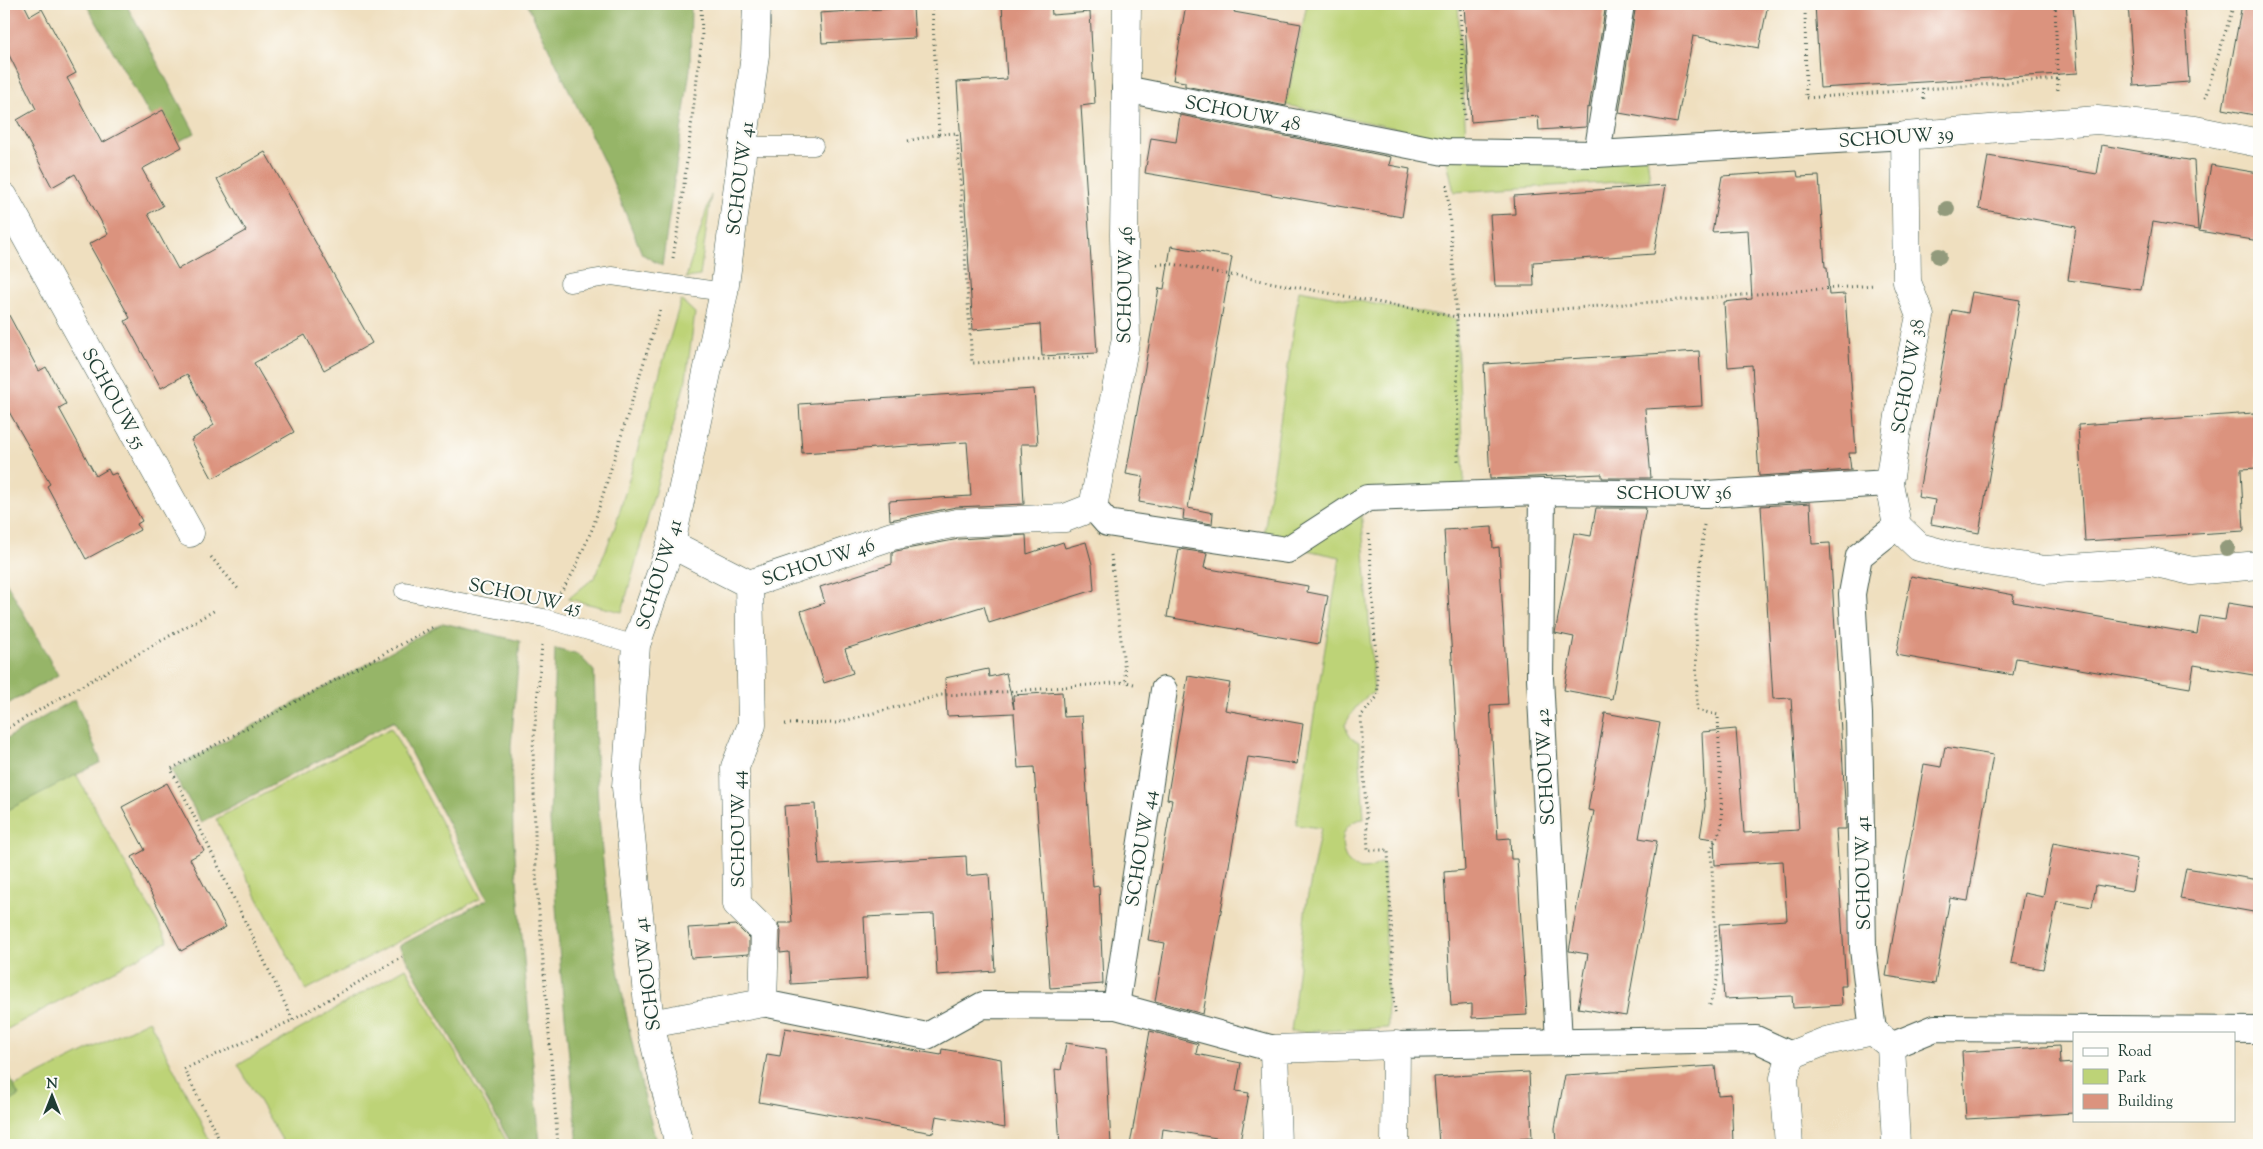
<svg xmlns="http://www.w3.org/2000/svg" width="2263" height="1149" viewBox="0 0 2263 1149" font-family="'Sorts Mill Goudy',serif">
<rect width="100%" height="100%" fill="#fdfcf7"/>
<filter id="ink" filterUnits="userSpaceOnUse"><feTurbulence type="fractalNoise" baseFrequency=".02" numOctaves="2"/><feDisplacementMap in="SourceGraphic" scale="10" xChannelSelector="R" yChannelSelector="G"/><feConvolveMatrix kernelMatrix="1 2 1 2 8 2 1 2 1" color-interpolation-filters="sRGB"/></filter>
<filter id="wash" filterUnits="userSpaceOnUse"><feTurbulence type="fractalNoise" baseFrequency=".0096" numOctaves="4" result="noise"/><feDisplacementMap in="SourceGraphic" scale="20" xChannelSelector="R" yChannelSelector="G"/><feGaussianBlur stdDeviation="1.12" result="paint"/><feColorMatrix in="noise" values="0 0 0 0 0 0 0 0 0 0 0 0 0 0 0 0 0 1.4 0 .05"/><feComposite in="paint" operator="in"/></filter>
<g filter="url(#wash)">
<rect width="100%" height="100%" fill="#efdfbf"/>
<g fill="#bdd377" stroke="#6e8856">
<polygon points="1307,4 1458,4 1467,155 1646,147 1650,180 1454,192 1442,138 1286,105"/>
<polygon points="711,195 700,276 686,278"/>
<path d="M 1299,290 L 1456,319 L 1465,499 L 1361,507 L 1374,692 C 1360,700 1352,711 1345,725 C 1348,734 1350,739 1359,742 L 1364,819 C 1327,821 1341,889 1380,863 L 1384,864 L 1388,1028 L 1291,1032 L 1306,905 L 1321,828 L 1296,825 L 1340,557 L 1263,541 Z"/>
<polygon points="681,300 695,313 686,379 622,612 568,599 595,577 615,527"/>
<polygon points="391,728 481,898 306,990 216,819"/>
<polygon points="75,772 168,941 4,1031 4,812"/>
<polygon points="406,968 509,1145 285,1145 238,1065"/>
<polygon points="149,1020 212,1145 4,1145 4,1092"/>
</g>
<g fill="#96b568" stroke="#5a794e">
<polygon points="86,4 126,4 195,133 168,147"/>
<polygon points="527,4 691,4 690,69 662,266 642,254 608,170"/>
<polygon points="4,578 58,675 4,706"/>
<polygon points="443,623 520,641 511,746 513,832 540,1145 512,1145 399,946 488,899 394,721 202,822 171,770"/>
<path d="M 555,649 L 579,655 L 594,671 C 596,719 595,768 599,816 C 607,925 628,1039 657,1145 L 578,1145 L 561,976 L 550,821 Z"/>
<polygon points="75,699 101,762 4,812 4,740"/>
<polygon points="4,1067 19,1096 4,1106"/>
</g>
<g id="blocks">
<g fill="#db937e">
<polygon points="4,4 24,4 30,16 42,9 76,73 67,78 102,143 163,110 182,147 142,169 163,206 148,214 178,269 246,231 217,179 265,152 372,343 324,370 305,335 254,363 294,432 215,477 212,478 191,440 214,425 187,374 161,388 125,321 130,318 89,244 108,234 75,174 52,187 17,120 36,109 4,45"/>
<polygon points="1051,4 1052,15 1090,12 1095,104 1081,106 1097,353 1042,356 1040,324 973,330 957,82 1007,79 1002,5"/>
<polygon points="1186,4 1236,4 1234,12 1301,24 1286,106 1185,86 1185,82 1173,80"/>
<polygon points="1464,4 1606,4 1589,108 1587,107 1586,127 1539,130 1538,116 1471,122"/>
<polygon points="1636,4 1768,4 1759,48 1693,36 1677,123 1619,113"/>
<polygon points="1815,4 2073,4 2078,73 1820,88"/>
<polygon points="2128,4 2184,4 2189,82 2134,86"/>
<polygon points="2242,4 2259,4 2259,116 2223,109"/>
<polygon points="913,7 915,38 822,43 820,13"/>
<polygon points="1180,115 1391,157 1389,165 1410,169 1402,217 1145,173 1151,138 1176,142"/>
<polygon points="2102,145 2194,161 2198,230 2153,222 2141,290 2068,280 2076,227 1979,209 1988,156 2097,174"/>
<polygon points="2211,165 2259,173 2259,241 2199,231"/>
<polygon points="1797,171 1798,177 1819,176 1825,267 1827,267 1829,295 1845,294 1856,453 1849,453 1851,470 1759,476 1752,365 1728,367 1724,302 1752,299 1748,230 1712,232 1722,176"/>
<polygon points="1666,185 1654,254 1533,262 1534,286 1495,286 1490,215 1515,214 1514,196"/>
<polygon points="1171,246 1232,257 1188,508 1213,513 1212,524 1183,519 1184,510 1139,502 1143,477 1126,474 1159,288 1164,289"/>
<polygon points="1972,292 2020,300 1979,533 1931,524 1935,500 1918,497 1952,310 1968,313"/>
<polygon points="4,306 39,371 46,367 66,404 59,408 96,476 108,469 111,475 116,473 142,521 137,524 140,530 86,559 47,486 50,484 4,403"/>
<polygon points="1699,351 1702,406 1645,409 1651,478 1602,478 1602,474 1490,479 1484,364"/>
<polygon points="1034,389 1038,444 1021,444 1024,504 956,507 890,520 889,501 971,496 967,442 802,453 799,404"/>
<polygon points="2254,413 2257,468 2241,469 2244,531 2085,541 2078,425"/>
<polygon points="1810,503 1812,544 1830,543 1845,801 1846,829 1836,829 1846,986 1841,986 1842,1005 1793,1008 1792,996 1724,999 1719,924 1787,920 1783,861 1715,865 1714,839 1700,837 1705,806 1702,732 1736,729 1744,833 1799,830 1791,698 1773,699 1761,506"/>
<polygon points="1596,508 1646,508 1612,699 1564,690 1574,637 1555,633 1574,533 1591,536"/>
<polygon points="1492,527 1493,548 1499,547 1508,704 1490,705 1498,839 1510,838 1511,859 1517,859 1527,1015 1472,1018 1472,1004 1451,1006 1444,872 1465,870 1444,530"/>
<polygon points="1026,535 1027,554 1063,542 1065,548 1086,542 1092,564 1094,590 989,623 984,606 845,649 853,673 824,683 801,611 825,603 820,587 892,564 892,553 896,551 959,539"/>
<polygon points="1179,549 1207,553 1204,568 1308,586 1307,592 1328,596 1319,644 1167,617"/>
<polygon points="1911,576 2014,595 2013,602 2197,634 2200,616 2225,620 2228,603 2259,608 2259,676 2194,665 2190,688 2016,658 2013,675 1896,655"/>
<polygon points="988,669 989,677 1006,673 1014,709 1013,695 1062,692 1064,717 1082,716 1093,887 1099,886 1103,984 1050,988 1034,767 1018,768 1014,713 947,716 945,678"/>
<polygon points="1188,676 1230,683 1225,710 1303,724 1297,764 1248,757 1203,1014 1155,1001 1165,943 1148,940 1172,800 1167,799"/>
<polygon points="1605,713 1660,723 1639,838 1657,841 1626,1016 1578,1008 1588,954 1569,951 1594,811 1588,810"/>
<polygon points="1945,747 1993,755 1968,901 1950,898 1935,984 1886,976 1924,764 1941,767"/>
<polygon points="167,783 204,851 190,859 226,927 181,951 132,857 145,850 122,807"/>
<polygon points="815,804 819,865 966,856 967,876 989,874 995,971 937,975 934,914 864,917 867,979 791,984 789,952 780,953 781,932 778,923 792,923 784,806"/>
<polygon points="2053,843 2137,859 2132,891 2096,885 2092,907 2057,901 2043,969 2011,963 2024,893 2043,897"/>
<polygon points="2186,868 2259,880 2259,913 2180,899"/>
<polygon points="736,925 749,938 749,954 691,958 688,928"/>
<polygon points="785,1028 941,1055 942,1049 1001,1059 1005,1128 936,1116 933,1133 759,1102 767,1054 780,1056"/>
<polygon points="1150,1031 1198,1044 1196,1054 1241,1063 1236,1091 1249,1093 1240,1142 1163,1129 1161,1145 1130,1145"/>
<polygon points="1066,1043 1106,1049 1111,1145 1060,1145 1055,1069 1061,1070"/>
<polygon points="2059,1046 2060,1064 2074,1063 2074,1113 1966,1119 1962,1052"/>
<polygon points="1715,1066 1718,1095 1731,1094 1733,1143 1556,1145 1555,1128 1565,1075"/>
<polygon points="1529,1072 1532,1138 1439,1144 1434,1077"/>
</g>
</g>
</g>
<g filter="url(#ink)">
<use href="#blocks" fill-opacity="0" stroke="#3e5549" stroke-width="1"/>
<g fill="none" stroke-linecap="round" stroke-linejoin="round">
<defs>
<g id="service">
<polyline points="743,146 814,146"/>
<polyline points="569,283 612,276 724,292"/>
<polyline points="404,591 544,618 636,645"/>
</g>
<g id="pedestrian">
<polyline points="1125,89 1444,152 1597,154 1905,136"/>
<polyline points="1597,154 1621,4"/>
<polyline points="1542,492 1540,678 1559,1042"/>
<polyline points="1093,507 1107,523 1287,550 1367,498 1542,492 1706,494 1889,483"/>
<polyline points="763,1003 927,1036 983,1005 1116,1006 1274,1049"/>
<polyline points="1116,1006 1164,690"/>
<polyline points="1873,1031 1863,949 1859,714 1852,594 1859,556 1897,526"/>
<polyline points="1396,1045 1756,1039 1791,1055"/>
<polyline points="1891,1046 1935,1028 2259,1030"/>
</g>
<g id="minor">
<polyline points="2259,143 2195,130 2097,120 1905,136 1907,282 1920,316 1899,416 1889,483 1897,526 1919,547 1953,556 2045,570 2152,562 2192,571 2259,565"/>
<polyline points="4,197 190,533"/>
<polyline points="749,584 892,536 957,523 1065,518 1093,507 1126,338 1124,235 1127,4"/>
<polyline points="650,1024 763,1003 765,932 737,904 735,767 752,725 749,584 671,544"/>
<polyline points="679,1145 650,1024 626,787 636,645 671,544 724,292 755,55 757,4"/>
<polyline points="1277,1145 1274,1049 1396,1045 1395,1145"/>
<polyline points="1789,1145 1784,1078 1791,1055 1826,1041 1873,1031 1891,1046 1896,1145"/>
</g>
</defs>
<use href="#service" stroke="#3e5549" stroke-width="19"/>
<use href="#pedestrian" stroke="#3e5549" stroke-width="28"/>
<use href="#minor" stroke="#3e5549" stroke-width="29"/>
<g stroke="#3e5549" stroke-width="3" stroke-dasharray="1 4" stroke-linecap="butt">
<polyline points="932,4 939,134 957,133 972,363 1089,357"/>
<polyline points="1460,4 1465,121"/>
<polyline points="1805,4 1806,98 2059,79"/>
<polyline points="2055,4 2058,91"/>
<polyline points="790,6 850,4"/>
<polyline points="1923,88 1924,102"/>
<polyline points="2205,98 2234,4"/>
<polyline points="908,141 939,134"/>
<polyline points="1447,185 1457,317 1458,463"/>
<polyline points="673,258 681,209 702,37 701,4"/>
<polyline points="1157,264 1172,264 1457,317 1874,285"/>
<polyline points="1704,525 1696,615 1697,710 1718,715 1722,826 1711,850 1718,977 1709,1008"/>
<polyline points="1369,534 1378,696 1361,716 1368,850 1388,850 1395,1014"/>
<polyline points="1111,555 1126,682 1134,684"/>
<polyline points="211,557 240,591"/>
<polyline points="560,593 573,573 593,527 660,310"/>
<polyline points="542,645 533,748 536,875 558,1145"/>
<polyline points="785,724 836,723 941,695 978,694 1126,682"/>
<polyline points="4,730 217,609"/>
<polyline points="293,1020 171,769 435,626"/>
<polyline points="222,1145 184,1069 293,1020 402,957"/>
</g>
<use href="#service" stroke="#fff" stroke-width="18"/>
<use href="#pedestrian" stroke="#fff" stroke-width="26"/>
<use href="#minor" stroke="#fff" stroke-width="28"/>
</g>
<g fill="#929a7c">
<circle cx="1947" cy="209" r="8"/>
<circle cx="1939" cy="256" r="8"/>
<circle cx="2227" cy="548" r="8"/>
</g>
</g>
<g text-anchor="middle" stroke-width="4.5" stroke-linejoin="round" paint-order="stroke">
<g font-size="19" fill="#1f3d34" stroke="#fdfcf7">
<text transform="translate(1243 112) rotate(11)" y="7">SCHOUW 48</text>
<text transform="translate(1896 136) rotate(-4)" y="7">SCHOUW 39</text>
<text transform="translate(739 178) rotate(-83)" y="7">SCHOUW 41</text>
<text transform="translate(1124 285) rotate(-89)" y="7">SCHOUW 46</text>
<text transform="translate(1907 376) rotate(-80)" y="7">SCHOUW 38</text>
<text transform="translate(115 398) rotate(61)" y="7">SCHOUW 55</text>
<text x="1674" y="499">SCHOUW 36</text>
<text transform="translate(818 561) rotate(-18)" y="7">SCHOUW 46</text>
<text transform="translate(658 574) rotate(-73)" y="7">SCHOUW 41</text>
<text transform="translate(525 595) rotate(12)" y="7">SCHOUW 45</text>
<text transform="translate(1544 767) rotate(-93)" y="7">SCHOUW 42</text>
<text transform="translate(737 829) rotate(-90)" y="7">SCHOUW 44</text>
<text transform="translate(1140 848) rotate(-81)" y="7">SCHOUW 44</text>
<text transform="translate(1862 873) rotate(-91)" y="7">SCHOUW 41</text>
<text transform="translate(646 974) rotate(-97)" y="7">SCHOUW 41</text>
</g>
</g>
<rect width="2263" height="1149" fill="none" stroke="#fdfcf7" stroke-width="20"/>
<rect x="2073" y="1032" width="162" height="90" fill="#fdfcf7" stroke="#a4b0a9"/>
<rect x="2083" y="1048" width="25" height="8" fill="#ffffff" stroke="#a4b0a9"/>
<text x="2118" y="1056" font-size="15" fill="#1f3d34">Road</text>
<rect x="2083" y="1069" width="25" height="15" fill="#bdd377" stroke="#a4b0a9"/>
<text x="2118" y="1082" font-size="15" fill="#1f3d34">Park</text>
<rect x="2083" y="1094" width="25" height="15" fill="#db937e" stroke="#a4b0a9"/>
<text x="2118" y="1106" font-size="15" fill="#1f3d34">Building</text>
<g transform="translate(52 1096)" stroke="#fdfcf7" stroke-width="4" paint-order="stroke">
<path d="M0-4L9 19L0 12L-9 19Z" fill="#1f3d34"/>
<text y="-8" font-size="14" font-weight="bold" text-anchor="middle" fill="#1f3d34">N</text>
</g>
</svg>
